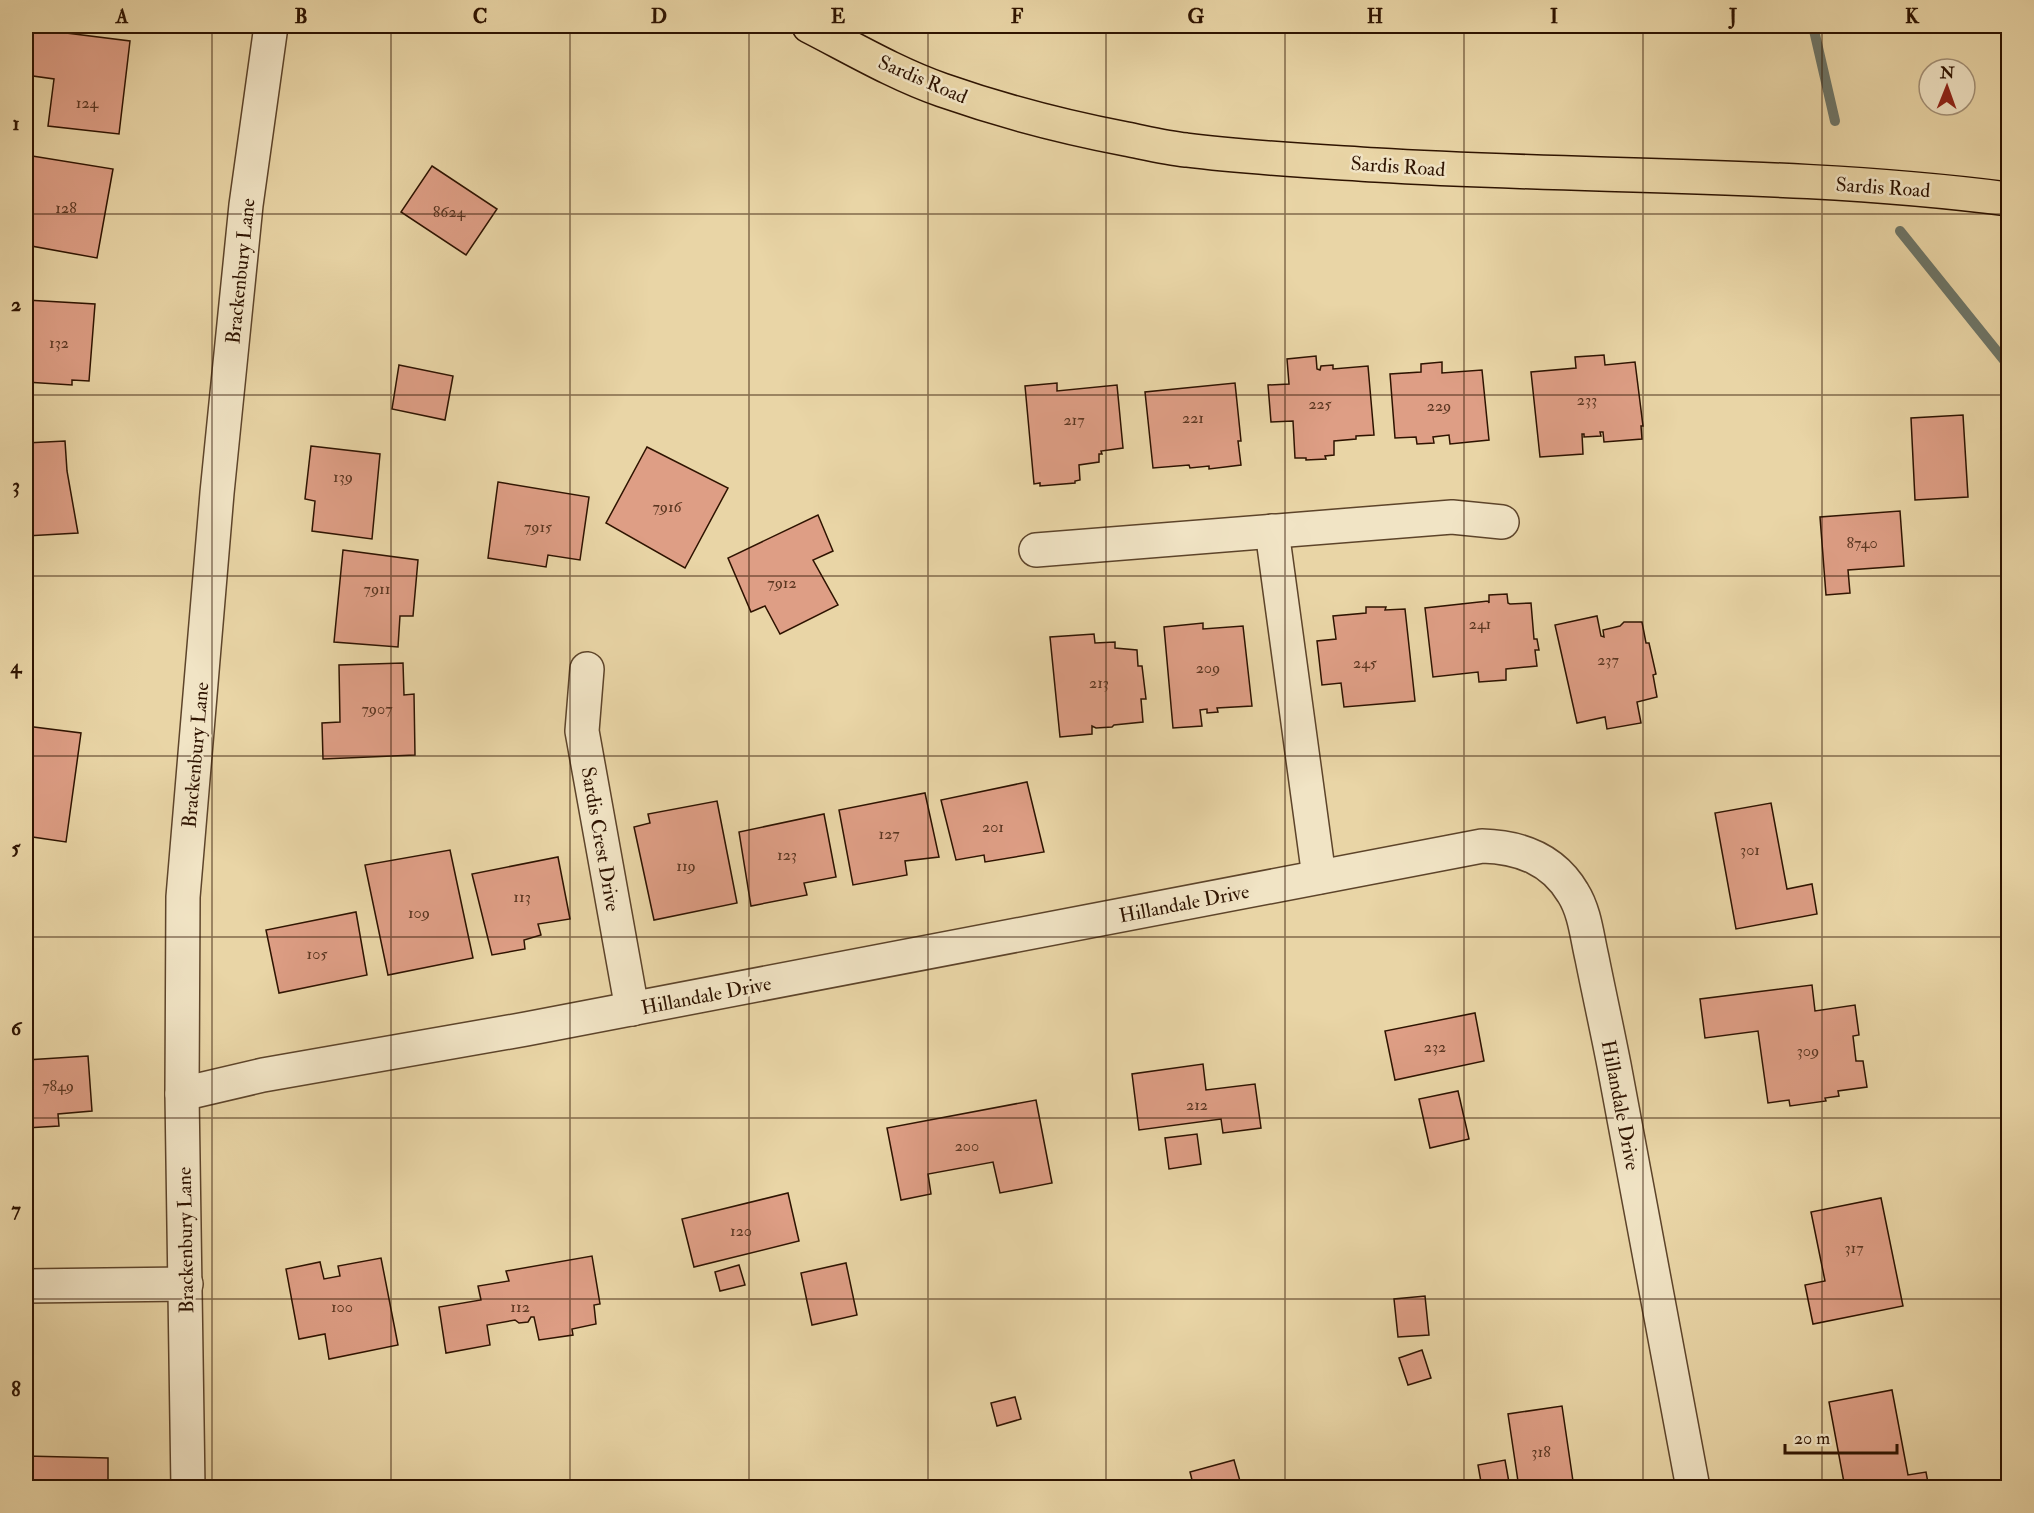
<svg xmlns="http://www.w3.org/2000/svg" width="2034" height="1513" viewBox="0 0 2034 1513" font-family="'IM FELL Double Pica',serif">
<rect width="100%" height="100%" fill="#e9d5a6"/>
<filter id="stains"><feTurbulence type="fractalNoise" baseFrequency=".00333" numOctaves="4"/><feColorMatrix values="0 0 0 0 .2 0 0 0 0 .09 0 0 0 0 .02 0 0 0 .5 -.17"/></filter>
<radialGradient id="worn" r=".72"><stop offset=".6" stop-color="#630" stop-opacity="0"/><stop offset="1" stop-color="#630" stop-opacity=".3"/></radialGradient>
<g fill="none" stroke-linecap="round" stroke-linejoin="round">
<g stroke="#6e7668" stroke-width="10">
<polyline points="1813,26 1835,121"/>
<polyline points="1900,231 2008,365"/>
</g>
</g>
<g fill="#de9e85" stroke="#2e1300" stroke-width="1.5">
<polygon points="26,28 130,41 119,134 48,126 54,79 26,75"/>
<polygon points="26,155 113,169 97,258 26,245"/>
<polygon points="432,166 497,209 466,255 401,212"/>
<polygon points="26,300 95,304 89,381 72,380 72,385 26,382"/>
<polygon points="1604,355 1605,365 1635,362 1643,426 1641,426 1642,439 1604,442 1603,432 1600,432 1601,436 1584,437 1584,434 1582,434 1583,454 1540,457 1531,372 1576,368 1575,357"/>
<polygon points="1316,356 1317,369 1320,370 1321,366 1333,365 1333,369 1368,366 1374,435 1356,436 1356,439 1334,441 1334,455 1325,456 1326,459 1306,460 1306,458 1295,458 1293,421 1271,422 1268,385 1289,384 1287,359"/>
<polygon points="1442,362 1442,373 1482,370 1489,440 1450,444 1449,435 1433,437 1434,443 1417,444 1416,437 1395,438 1390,374 1421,372 1421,364"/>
<polygon points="399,365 453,376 445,420 392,409"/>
<polygon points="1057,383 1057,391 1117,385 1123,448 1101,451 1102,454 1099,454 1099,462 1079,465 1080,480 1075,481 1075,483 1040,486 1040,483 1034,484 1025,386"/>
<polygon points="1235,383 1241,441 1238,441 1241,465 1209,469 1209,466 1190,468 1189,465 1153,468 1145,392"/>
<polygon points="1963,415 1968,497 1915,500 1911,418"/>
<polygon points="65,441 67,471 78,533 26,536 26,443"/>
<polygon points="311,446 380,454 372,539 312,531 315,501 305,499"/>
<polygon points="647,447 728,488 685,568 606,523"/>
<polygon points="498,482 589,497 580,560 548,555 546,567 488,558"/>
<polygon points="1900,511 1904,566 1848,570 1850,593 1826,595 1820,517"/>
<polygon points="818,515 833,551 813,560 838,605 780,634 765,606 751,612 728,558"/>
<polygon points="343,550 418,560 413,616 400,616 398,647 334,642"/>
<polygon points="1507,594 1508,603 1510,604 1531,603 1534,639 1537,639 1539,650 1535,650 1537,666 1506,669 1506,680 1479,682 1478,672 1433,677 1425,608 1488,601 1489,603 1489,595"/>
<polygon points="1366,607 1386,607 1385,610 1405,609 1415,701 1344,707 1341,683 1322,685 1317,641 1336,639 1333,616 1366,613"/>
<polygon points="1597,616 1601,636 1604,637 1603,630 1620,626 1624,622 1642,622 1646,643 1649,643 1656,674 1653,675 1657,697 1637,702 1641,723 1607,729 1605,717 1577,723 1555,625"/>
<polygon points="1203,623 1203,629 1243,626 1252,706 1217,708 1218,712 1207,713 1207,709 1200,710 1202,726 1173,728 1164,627"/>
<polygon points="1094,634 1095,643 1115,642 1115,648 1137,650 1138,666 1142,666 1146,699 1141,699 1143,722 1114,725 1112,727 1096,728 1092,726 1092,734 1060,737 1050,637"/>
<polygon points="403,663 404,695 414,694 415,755 323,759 322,723 340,722 339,665"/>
<polygon points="26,726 81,733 66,842 26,836 26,793 31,759 26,758"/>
<polygon points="1027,782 1044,852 985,862 984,855 956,860 941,800"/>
<polygon points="925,793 939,857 905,861 907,875 853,885 839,810"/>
<polygon points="717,801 737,903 654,920 634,827 650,823 648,814"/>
<polygon points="1771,803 1787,889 1812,884 1817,914 1736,929 1715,813"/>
<polygon points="824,814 836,877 804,883 807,895 751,906 739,832"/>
<polygon points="450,850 473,958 388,975 365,865"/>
<polygon points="558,857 570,919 538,924 541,935 524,940 525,949 492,955 472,874"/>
<polygon points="356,912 367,975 279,993 266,930"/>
<polygon points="1812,985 1815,1011 1855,1005 1859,1035 1853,1036 1856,1061 1863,1061 1867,1087 1838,1091 1839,1096 1825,1098 1826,1101 1790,1106 1789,1100 1768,1103 1758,1031 1705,1038 1700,999"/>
<polygon points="1475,1013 1484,1061 1395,1080 1385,1031"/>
<polygon points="88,1056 92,1111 58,1114 59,1126 26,1128 26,1060"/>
<polygon points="1203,1064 1206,1090 1255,1084 1261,1128 1223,1133 1221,1119 1139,1130 1132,1074"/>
<polygon points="1458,1091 1469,1139 1430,1148 1419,1099"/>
<polygon points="1036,1100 1052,1183 1000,1193 993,1162 928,1174 931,1194 901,1200 887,1128"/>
<polygon points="1197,1134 1201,1164 1169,1169 1165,1138"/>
<polygon points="788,1193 799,1241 694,1267 682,1219"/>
<polygon points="1881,1198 1903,1306 1813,1324 1805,1285 1825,1281 1811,1212"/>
<polygon points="592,1256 600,1304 594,1305 596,1324 572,1329 573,1335 539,1340 534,1317 531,1317 528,1322 519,1323 515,1320 487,1325 490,1345 446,1353 439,1307 481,1300 478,1286 509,1281 506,1271"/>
<polygon points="381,1258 398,1345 329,1359 325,1334 299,1339 286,1269 320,1262 324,1279 340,1276 338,1266"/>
<polygon points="846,1263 857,1315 812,1325 801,1273"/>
<polygon points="739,1265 745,1285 720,1291 715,1272"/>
<polygon points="1425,1296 1429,1335 1398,1337 1394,1299"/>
<polygon points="1422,1350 1431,1378 1408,1385 1399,1358"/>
<polygon points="1892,1390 1908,1475 1926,1472 1929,1488 1845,1488 1829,1402"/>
<polygon points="1015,1397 1021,1419 997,1426 991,1403"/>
<polygon points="1562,1406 1574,1488 1519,1488 1508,1414"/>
<polygon points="26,1456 108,1458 108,1488 26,1488"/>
<polygon points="1234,1460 1242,1488 1194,1488 1190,1472"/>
<polygon points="1505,1460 1510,1488 1482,1488 1478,1465"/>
</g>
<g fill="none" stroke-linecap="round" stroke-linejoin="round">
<defs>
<g id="minor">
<polyline points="1272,531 1319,877"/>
<polyline points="1036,550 1452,517 1502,522"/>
<polyline points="587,669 582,731 632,1009"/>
<path d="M 182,1094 L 263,1075 L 526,1029 L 1482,846 C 1520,847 1553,859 1573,893 C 1585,912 1587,937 1592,958 C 1599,993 1607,1029 1614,1065 C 1640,1206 1667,1347 1693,1488"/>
<polyline points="26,1286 186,1284"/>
<polyline points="188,1488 182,1094 183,897 217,493 246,205 271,26"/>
</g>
<path id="major" d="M 809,26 C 852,48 896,74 942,90 C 1002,111 1063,127 1126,139 C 1146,143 1166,148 1186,150 C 1249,158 1313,161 1376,165 C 1587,178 1799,172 2008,199"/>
</defs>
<use href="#minor" stroke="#5d442a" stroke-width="36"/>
<use href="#major" stroke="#2e1300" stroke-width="36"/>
<use href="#minor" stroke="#f1e4c5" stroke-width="33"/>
<use href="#major" stroke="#e9d5a6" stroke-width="33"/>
</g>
<path fill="none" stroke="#2e1300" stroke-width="1.5" stroke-opacity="0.55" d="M 212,26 L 212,1488M 391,26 L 391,1488M 570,26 L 570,1488M 749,26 L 749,1488M 928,26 L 928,1488M 1106,26 L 1106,1488M 1285,26 L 1285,1488M 1464,26 L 1464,1488M 1643,26 L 1643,1488M 1822,26 L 1822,1488M 26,214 L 2008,214M 26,395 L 2008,395M 26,576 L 2008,576M 26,756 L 2008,756M 26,937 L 2008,937M 26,1118 L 2008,1118M 26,1299 L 2008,1299"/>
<g text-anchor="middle" stroke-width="5" stroke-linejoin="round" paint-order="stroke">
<g font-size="16" fill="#5a3621">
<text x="87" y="108">124</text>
<text x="66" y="213">128</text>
<text x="449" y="217">8624</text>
<text x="59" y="348">132</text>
<text x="1587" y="405">233</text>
<text x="1320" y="409">225</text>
<text x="1439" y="411">229</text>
<text x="1193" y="423">221</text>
<text x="1074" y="425">217</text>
<text x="343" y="482">139</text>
<text x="667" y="512">7916</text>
<text x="538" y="532">7915</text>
<text x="1862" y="548">8740</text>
<text x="782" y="588">7912</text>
<text x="377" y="594">7911</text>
<text x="1480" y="629">241</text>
<text x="1608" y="665">237</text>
<text x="1365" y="668">245</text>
<text x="1208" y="673">209</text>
<text x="1099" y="688">213</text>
<text x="377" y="714">7907</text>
<text x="993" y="832">201</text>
<text x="889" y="839">127</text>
<text x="1750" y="855">301</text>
<text x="787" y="860">123</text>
<text x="686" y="871">119</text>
<text x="522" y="902">113</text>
<text x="419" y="918">109</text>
<text x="317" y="959">105</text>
<text x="1435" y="1052">232</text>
<text x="1808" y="1056">309</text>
<text x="58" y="1091">7849</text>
<text x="1197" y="1110">212</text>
<text x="967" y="1151">200</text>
<text x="741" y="1236">120</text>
<text x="1854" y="1253">317</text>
<text x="342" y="1312">100</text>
<text x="520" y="1312">112</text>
<text x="1541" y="1457">318</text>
</g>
<g font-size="20" fill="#2e1300" stroke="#f1e4c5">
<text transform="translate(923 79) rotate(23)" y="7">Sardis Road</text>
<text transform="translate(1398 166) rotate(4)" y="7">Sardis Road</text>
<text transform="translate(1883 187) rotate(4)" y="7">Sardis Road</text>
<text transform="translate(240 271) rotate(-84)" y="7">Brackenbury Lane</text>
<text transform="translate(195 755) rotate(-85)" y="7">Brackenbury Lane</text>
<text transform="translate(601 839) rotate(80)" y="7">Sardis Crest Drive</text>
<text transform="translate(1184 903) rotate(-11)" y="7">Hillandale Drive</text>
<text transform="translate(706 995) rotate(-11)" y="7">Hillandale Drive</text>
<text transform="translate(1621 1105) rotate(79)" y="7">Hillandale Drive</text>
<text transform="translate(185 1240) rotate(-91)" y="7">Brackenbury Lane</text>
</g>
</g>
<rect width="2034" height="1513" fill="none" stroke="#e9d5a6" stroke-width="66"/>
<g transform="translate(1947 87) rotate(1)"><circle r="28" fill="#f1e4c5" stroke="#a39076" stroke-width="1.5"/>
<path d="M0-4.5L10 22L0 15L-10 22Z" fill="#8f2418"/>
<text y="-9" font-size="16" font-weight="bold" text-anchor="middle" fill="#2e1300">N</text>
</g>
<path d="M1785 1444v9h112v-9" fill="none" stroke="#2e1300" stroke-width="3"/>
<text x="1794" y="1444" font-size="18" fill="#2e1300" stroke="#f1e4c5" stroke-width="4.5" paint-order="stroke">20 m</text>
<rect x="33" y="33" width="1968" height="1447" fill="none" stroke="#2e1300" stroke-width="2"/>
<g font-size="20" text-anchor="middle" font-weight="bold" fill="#2e1300">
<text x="122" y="23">A</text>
<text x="301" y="23">B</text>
<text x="480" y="23">C</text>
<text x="659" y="23">D</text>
<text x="838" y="23">E</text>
<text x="1017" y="23">F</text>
<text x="1196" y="23">G</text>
<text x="1375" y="23">H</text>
<text x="1554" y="23">I</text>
<text x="1733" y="23">J</text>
<text x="1912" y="23">K</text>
<text x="16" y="130">1</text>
<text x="16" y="311">2</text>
<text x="16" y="492">3</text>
<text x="16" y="673">4</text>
<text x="16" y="854">5</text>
<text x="16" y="1035">6</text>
<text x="16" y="1216">7</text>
<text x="16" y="1396">8</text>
</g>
<rect width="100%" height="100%" filter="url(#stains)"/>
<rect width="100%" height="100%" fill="url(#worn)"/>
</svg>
